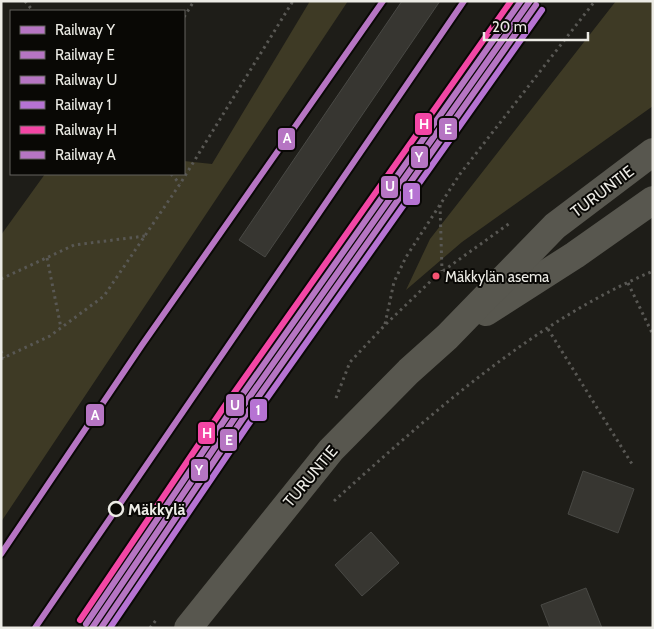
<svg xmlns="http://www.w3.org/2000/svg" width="654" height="629" viewBox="0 0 654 629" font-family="Cabin,sans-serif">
<rect width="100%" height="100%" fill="#1e1d18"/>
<g fill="#3e3a25">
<polygon points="310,1 348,1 1,522 1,235 45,174 184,174 184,161 212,164"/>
<polygon points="616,1 653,1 653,106 462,242 406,290 430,239"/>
</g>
<g fill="#373631" stroke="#494945">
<polygon points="402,1 440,1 265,257 239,240"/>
<polygon points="583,471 634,489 618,533 568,514"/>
<polygon points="371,532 399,563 362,596 335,565"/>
<polygon points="586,588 602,628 550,628 541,605"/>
</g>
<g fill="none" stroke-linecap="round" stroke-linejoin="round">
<g stroke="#595854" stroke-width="3" stroke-dasharray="2.5 4" stroke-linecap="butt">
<polyline points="25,1 33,11"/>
<polyline points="184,17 194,1"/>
<polyline points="171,174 180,184"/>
<polyline points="440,205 442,271"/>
<polyline points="47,258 61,328"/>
<polyline points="1,279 74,245 145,236"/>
<polyline points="628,283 653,335"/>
<polyline points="385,324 394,282 406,257 460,174 595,1"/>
<polyline points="548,329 632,464"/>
<polyline points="1,351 4,358"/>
<polyline points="1,359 50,336 104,296 180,184 293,1"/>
<polyline points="336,398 350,362 385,325 436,276 510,223"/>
<path d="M 334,501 C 431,414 531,323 653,271"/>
<polyline points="150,628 156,620"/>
</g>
<g stroke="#58574f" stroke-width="28">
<polyline points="486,312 575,255 653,200"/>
<polyline points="188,628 331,450 409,371 447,337 555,226 653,152"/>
</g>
<defs>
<polyline id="rail-1" points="92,628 236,416 530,1"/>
<polyline id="rail-2" points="101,628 242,420 536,5"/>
<polyline id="rail-3" points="86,624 230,412 521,1"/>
<polyline id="rail-4" points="110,628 248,425 542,10"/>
<polyline id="rail-5" points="80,620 224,407 511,1"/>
<g id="rail-6">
<polyline points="1,554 142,345 383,1"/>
<polyline points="35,628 464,1"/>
</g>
</defs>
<use href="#rail-1" stroke="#090805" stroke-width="10"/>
<use href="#rail-2" stroke="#090805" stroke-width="10"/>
<use href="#rail-3" stroke="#090805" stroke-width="10"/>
<use href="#rail-4" stroke="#090805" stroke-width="10"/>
<use href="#rail-5" stroke="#090805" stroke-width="10"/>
<use href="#rail-6" stroke="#090805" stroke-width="10"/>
<use href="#rail-1" stroke="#b675c3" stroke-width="6"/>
<use href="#rail-2" stroke="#b675c3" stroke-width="6"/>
<use href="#rail-3" stroke="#b675c3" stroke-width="6"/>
<use href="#rail-4" stroke="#b673d3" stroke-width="6"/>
<use href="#rail-5" stroke="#f346a5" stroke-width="6"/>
<use href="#rail-6" stroke="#b675c3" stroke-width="6"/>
</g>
<circle fill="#f65372" stroke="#090805" stroke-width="2" cx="436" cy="276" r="4.5"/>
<circle fill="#090805" stroke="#ecebe5" stroke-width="2.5" cx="116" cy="509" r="7"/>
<g text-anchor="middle" stroke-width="4" stroke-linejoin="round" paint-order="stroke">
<g font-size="15" fill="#ecebe5" stroke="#090805" text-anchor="start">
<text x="445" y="282">Mäkkylän asema</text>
</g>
<g font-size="16" fill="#ecebe5" stroke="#090805">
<text transform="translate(602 191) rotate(-37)" y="6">TURUNTIE</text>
<text transform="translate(310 476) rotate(-50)" y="6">TURUNTIE</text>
</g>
<g font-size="16" font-weight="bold" fill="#ecebe5" stroke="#090805" text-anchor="start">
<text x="128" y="515">Mäkkylä</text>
</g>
</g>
<g stroke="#090805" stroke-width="2">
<rect x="414" y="112" width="19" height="24" rx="5" fill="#f346a5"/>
<rect x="438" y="117" width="20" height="24" rx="5" fill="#b675c3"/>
<rect x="277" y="127" width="19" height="24" rx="5" fill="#b675c3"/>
<rect x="410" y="145" width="19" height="24" rx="5" fill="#b675c3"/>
<rect x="380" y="175" width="19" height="24" rx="5" fill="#b675c3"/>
<rect x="402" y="182" width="19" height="24" rx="5" fill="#b673d3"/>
<rect x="225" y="393" width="20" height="24" rx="5" fill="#b675c3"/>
<rect x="249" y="398" width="19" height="24" rx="5" fill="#b673d3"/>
<rect x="85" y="403" width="20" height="24" rx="5" fill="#b675c3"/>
<rect x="197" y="421" width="19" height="24" rx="5" fill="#f346a5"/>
<rect x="219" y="428" width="19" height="24" rx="5" fill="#b675c3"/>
<rect x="190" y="458" width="19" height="24" rx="5" fill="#b675c3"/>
</g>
<g font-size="14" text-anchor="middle" font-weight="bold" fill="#fff">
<text x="424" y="129">H</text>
<text x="448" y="134">E</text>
<text x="287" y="143">A</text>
<text x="419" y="162">Y</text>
<text x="390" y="191">U</text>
<text x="411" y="199">1</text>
<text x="235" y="410">U</text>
<text x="258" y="415">1</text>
<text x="95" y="420">A</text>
<text x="207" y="438">H</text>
<text x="229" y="445">E</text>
<text x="199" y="475">Y</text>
</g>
<rect width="654" height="629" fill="none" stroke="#ecebe5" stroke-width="5"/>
<rect x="10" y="10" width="175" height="165" fill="#090805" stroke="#64635f"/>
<rect x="20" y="26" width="25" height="8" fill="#b675c3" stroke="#64635f"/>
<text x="55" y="35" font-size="15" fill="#ecebe5">Railway Y</text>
<rect x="20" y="51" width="25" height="8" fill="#b675c3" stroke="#64635f"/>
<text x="55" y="60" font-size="15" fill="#ecebe5">Railway E</text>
<rect x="20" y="76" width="25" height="8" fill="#b675c3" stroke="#64635f"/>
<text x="55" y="85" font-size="15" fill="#ecebe5">Railway U</text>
<rect x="20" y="101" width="25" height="8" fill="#b673d3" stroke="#64635f"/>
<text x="55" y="110" font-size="15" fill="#ecebe5">Railway 1</text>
<rect x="20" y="126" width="25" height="8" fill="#f346a5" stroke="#64635f"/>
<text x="55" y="135" font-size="15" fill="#ecebe5">Railway H</text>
<rect x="20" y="151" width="25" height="8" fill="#b675c3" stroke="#64635f"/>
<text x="55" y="160" font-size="15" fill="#ecebe5">Railway A</text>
<path d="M484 32v8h104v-8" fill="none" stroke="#ecebe5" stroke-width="2.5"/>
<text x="492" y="32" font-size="15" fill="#ecebe5" stroke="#090805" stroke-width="4" paint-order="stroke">20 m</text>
</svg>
